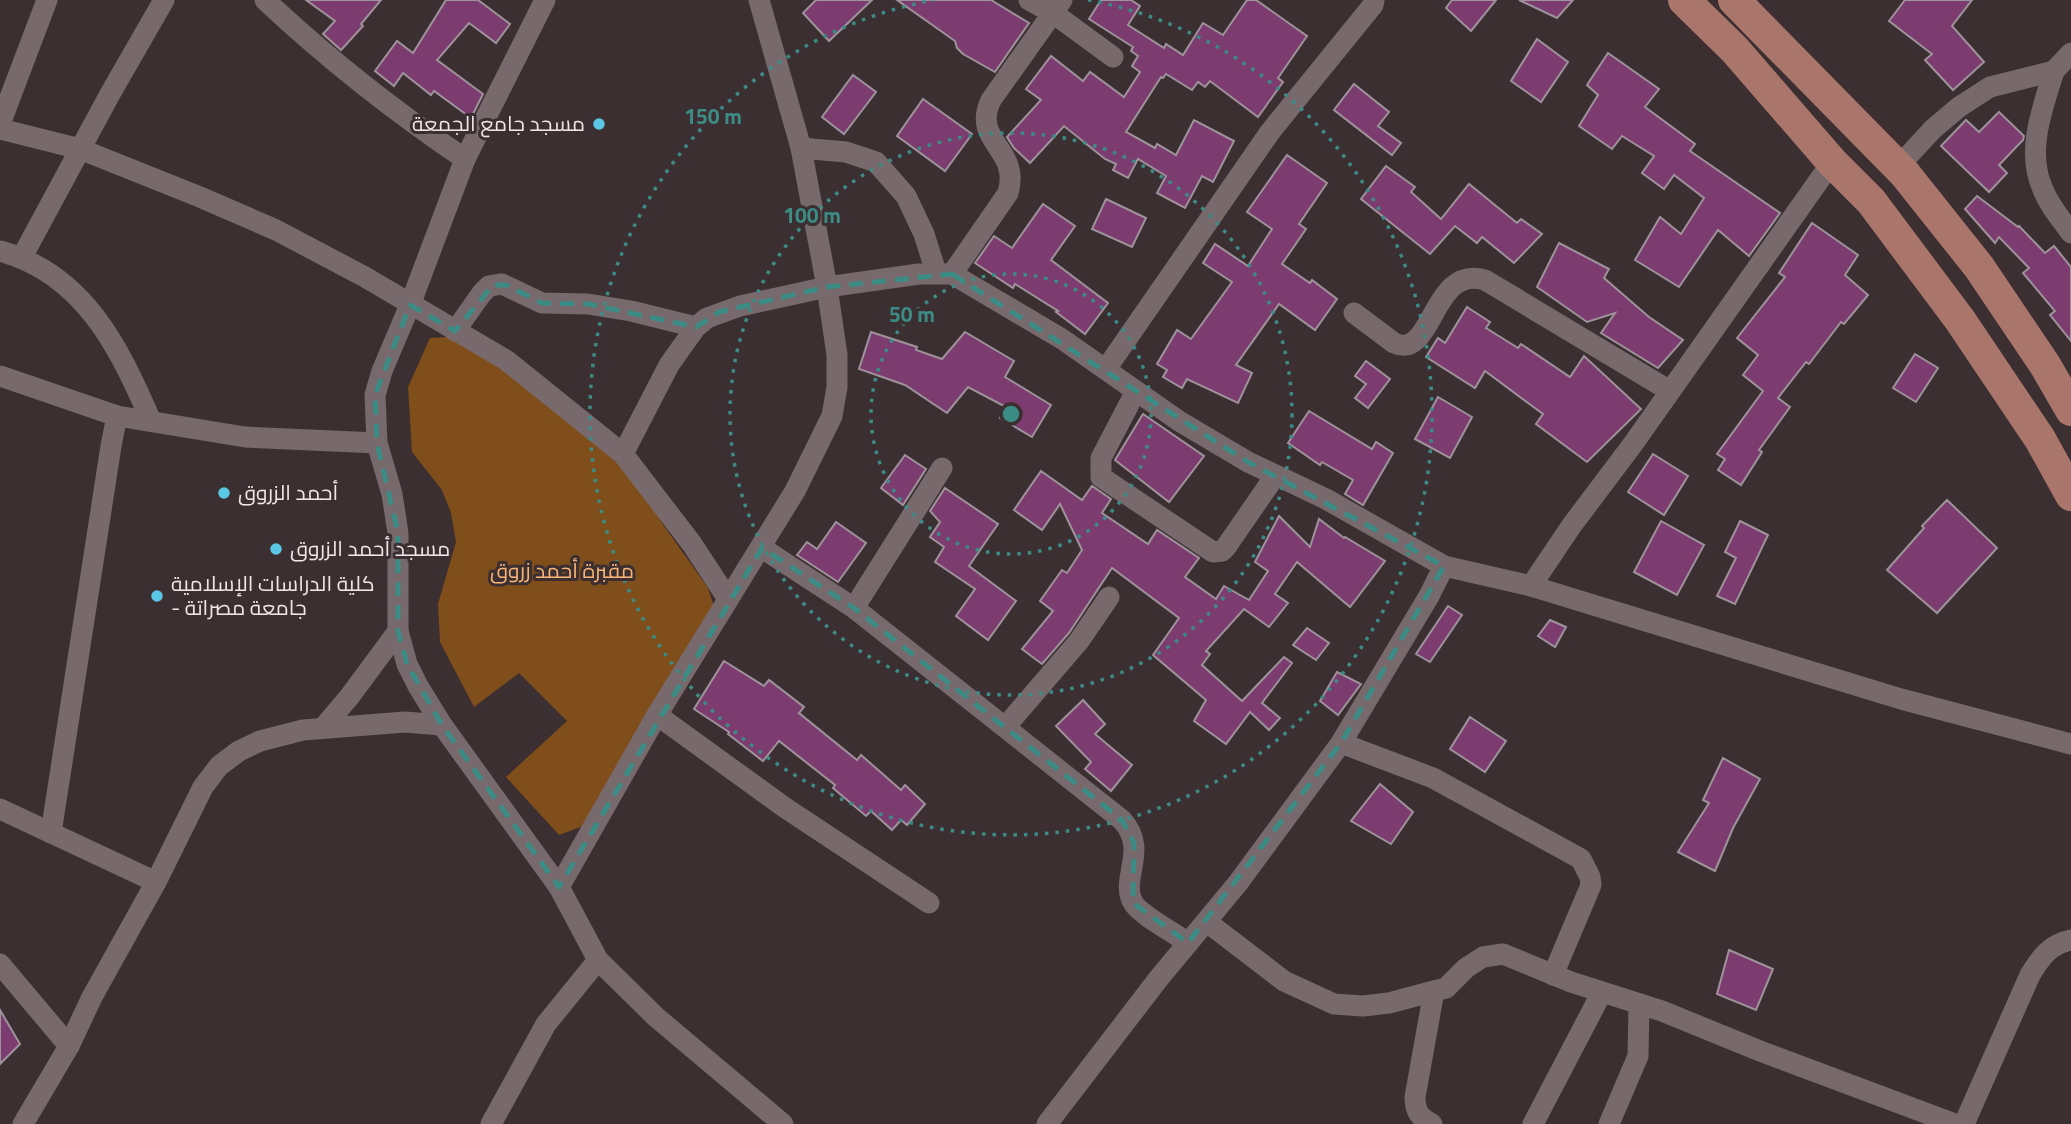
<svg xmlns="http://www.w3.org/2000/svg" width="2071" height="1124" viewBox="0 0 2071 1124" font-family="'Titillium Web',Cairo,sans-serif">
<rect width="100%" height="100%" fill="#3c2f31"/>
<polygon fill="#7f4e1a" points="448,337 482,350 632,472 662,523 708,588 715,609 586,825 559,835 506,777 567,721 519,673 474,707 440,642 438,604 456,542 451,513 442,490 412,452 408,387 430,338"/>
<g fill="#7c3c6f" stroke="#9e929b" stroke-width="2">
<polygon points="306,0 381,0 361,24 363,26 341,50 323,34 335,21"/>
<polygon points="446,0 478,0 510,24 496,43 469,23 437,60 483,94 471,118 434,91 431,95 403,73 394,86 375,71 397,41 413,53"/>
<polygon points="816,0 872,0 829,41 803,13"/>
<polygon points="897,0 991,0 1029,23 995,72 963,54 957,48 955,41"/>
<polygon points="1101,0 1131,0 1140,6 1128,25 1164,48 1166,44 1183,55 1203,23 1223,35 1247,0 1256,0 1307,36 1278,78 1283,82 1258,117 1210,81 1205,87 1198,82 1192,90 1166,74 1163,78 1161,77 1126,132 1155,148 1157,144 1176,155 1194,120 1234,141 1213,182 1202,176 1185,208 1157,193 1166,176 1138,159 1128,178 1113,170 1116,164 1105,159 1064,126 1030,163 1014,148 1007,137 1041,100 1026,89 1051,56 1083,81 1090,72 1124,97 1140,72 1132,66 1138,56 1131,51 1133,47 1089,19"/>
<polygon points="1452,0 1496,0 1471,31 1446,8"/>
<polygon points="1519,0 1573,0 1557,18"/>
<polygon points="1905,0 1972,0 1952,26 1984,62 1953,90 1925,60 1932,54 1889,21"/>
<polygon points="1537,39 1568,62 1541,102 1511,81"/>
<polygon points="1608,53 1659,89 1645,107 1695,144 1690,151 1780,213 1749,256 1718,230 1679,287 1635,260 1660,217 1681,234 1704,198 1674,175 1664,189 1642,173 1654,156 1622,136 1612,149 1579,126 1598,95 1587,85"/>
<polygon points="853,75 876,92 844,134 822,117"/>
<polygon points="1354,84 1389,112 1378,126 1401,143 1392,155 1334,110"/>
<polygon points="923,99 972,134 945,171 897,136"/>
<polygon points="1999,112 2024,136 2023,140 1999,165 2007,173 1989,192 1941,146 1966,120 1979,132"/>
<polygon points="1287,155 1327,183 1299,224 1306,229 1282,264 1310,283 1312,280 1337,299 1315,330 1279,304 1236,365 1252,373 1238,403 1187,379 1182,388 1163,377 1167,370 1157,364 1177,330 1191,339 1232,282 1203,263 1215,244 1248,266 1272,229 1247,212"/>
<polygon points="1386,166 1415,187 1411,192 1441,219 1469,184 1517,223 1521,219 1542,234 1514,263 1482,237 1477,243 1455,226 1430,254 1361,199"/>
<polygon points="1977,196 2018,227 2019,226 2045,253 2054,246 2071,267 2071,341 2050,315 2055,311 2023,273 2029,268 1999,237 1995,243 1965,209"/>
<polygon points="1106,199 1146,218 1132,247 1092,229"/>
<polygon points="1043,204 1075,226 1051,260 1108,303 1085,334 1056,312 1058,311 1015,284 1013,288 975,263 994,236 1012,248"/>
<polygon points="1812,223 1858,255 1845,275 1868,295 1844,324 1841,322 1809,364 1806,362 1778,398 1790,407 1759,450 1762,452 1741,485 1718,470 1725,459 1717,454 1763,391 1743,375 1758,355 1737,338 1785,277 1779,273"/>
<polygon points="1559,243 1609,269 1604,278 1649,317 1683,340 1658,368 1601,333 1615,313 1587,322 1537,287"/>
<polygon points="1467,307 1490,322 1486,328 1518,348 1521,344 1570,377 1584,356 1641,409 1587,462 1536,424 1543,414 1485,371 1475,388 1426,357 1438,338 1445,343"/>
<polygon points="871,332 917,347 916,350 942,359 965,332 1014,361 1005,377 1051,405 1032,437 1000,418 1006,407 968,387 947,413 905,385 859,369"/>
<polygon points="1915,354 1938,368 1916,402 1893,388"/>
<polygon points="1366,361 1390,379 1368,408 1355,398 1366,384 1355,376"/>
<polygon points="1438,397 1472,417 1450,458 1415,439"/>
<polygon points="1309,411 1372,449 1376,442 1393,453 1363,505 1345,494 1353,480 1322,462 1320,465 1288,443"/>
<polygon points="1143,414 1204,456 1169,502 1115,460"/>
<polygon points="1653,454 1688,476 1664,515 1628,492"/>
<polygon points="905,455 926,469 903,505 881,488"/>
<polygon points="1041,471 1082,500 1092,486 1111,499 1102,513 1148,544 1157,530 1199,558 1185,577 1216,599 1224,586 1249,600 1268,571 1255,562 1279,516 1310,547 1319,519 1344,538 1345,537 1385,561 1350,607 1297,562 1275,594 1288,603 1269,627 1244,609 1206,651 1210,654 1202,665 1242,701 1284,657 1292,663 1262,703 1280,718 1269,730 1250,712 1226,744 1194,721 1206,700 1153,655 1179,618 1112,568 1069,633 1042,664 1022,649 1053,611 1040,601 1062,570 1067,573 1082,550 1060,504 1042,530 1014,510"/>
<polygon points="945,488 998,524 969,566 1016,601 988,640 956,616 975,589 935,562 944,547 930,537 940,522 930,511"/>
<polygon points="1947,500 1997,548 1937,613 1887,570 1924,528 1922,526"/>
<polygon points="1661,521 1704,545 1677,595 1634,572"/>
<polygon points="1740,521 1768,535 1735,604 1717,596 1736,558 1725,552"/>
<polygon points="836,522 866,543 838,582 797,555 807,542 817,549"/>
<polygon points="1448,606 1462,615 1430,662 1416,654"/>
<polygon points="1550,620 1566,627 1555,647 1538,636"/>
<polygon points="1307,628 1329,643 1316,660 1293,645"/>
<polygon points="724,661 764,686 769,680 804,707 799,713 857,760 861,755 901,790 905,785 925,804 907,825 901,820 892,830 871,811 866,816 833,788 835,785 779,741 763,761 728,734 729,732 694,709"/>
<polygon points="1337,672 1361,684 1338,715 1320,701"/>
<polygon points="1083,700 1105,724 1095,734 1132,765 1111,791 1085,769 1091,762 1056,726"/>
<polygon points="1470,717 1506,741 1485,772 1450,749"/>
<polygon points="1723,758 1760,779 1733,828 1715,871 1678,852 1709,803 1703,800"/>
<polygon points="1380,784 1413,812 1391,844 1351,821"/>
<polygon points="1729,950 1773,969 1756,1010 1717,994"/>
<polygon points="0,1010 20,1044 0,1064"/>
</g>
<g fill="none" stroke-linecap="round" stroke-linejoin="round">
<g stroke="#78696c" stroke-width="21">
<path d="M 265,0 C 328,59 394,111 465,159"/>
<polyline points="545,0 465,159 410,305 382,371 375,395 377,443 392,494 398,533 398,631 407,664 418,686 442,725 559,887 598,960 656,1017 783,1124"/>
<polyline points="1029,0 1053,13 1113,57"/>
<path d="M 2054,71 C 2043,107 2026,150 2042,187 C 2048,204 2061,219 2071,233"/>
<polyline points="0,124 47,0"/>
<polyline points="0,129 80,149 200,197 276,230 365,277 506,360 623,454 692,544 728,599"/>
<polyline points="801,148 846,152 876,162 906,196 924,234 936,272"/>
<polyline points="1897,168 1933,129 1959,107 1990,87 2054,71 2071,53"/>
<path d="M 0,251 C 84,274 119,347 151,421"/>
<polyline points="22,257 110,94 164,0"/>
<path d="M 952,274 L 1008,193 C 1021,148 971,142 991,100 L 1062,0"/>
<path d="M 1354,313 L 1394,343 C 1434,361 1431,264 1485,280 L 1670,391"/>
<polyline points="455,331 482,293 489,286 502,284 542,303 588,304 631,311 696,327"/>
<polyline points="1106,369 1270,132 1373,5 1374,0"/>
<polyline points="0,376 117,416 245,437 377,443"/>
<polyline points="1136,391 1101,458 1101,477 1213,552 1222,551 1226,547 1275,476"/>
<polyline points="623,454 669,365 696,327 707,318 740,306 827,287 919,274 952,274 1062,339 1179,421 1248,462 1326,499 1444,566 1531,586 1901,699 2071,744"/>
<path d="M 762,548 L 854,608 L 1122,820 C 1150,851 1118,880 1134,904 C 1141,915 1176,934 1188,943"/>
<polyline points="1531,586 1572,525 1633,444 1832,162"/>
<polyline points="854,608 942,468"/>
<polyline points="657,715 784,807 929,903"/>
<polyline points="1006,726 1079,641 1109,597"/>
<polyline points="323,728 350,696 398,631"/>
<polyline points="1341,743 1433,778 1581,859 1590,877 1591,885 1553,975"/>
<polyline points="0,809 156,882"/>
<polyline points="51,833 111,446 117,416"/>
<polyline points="559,887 657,715 795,491 832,416 837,387 837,355 827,287 801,148 759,0"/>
<polyline points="1207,922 1284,981 1334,1004 1363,1006 1389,1003 1434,991 1446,988 1466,968 1483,957 1503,954 1571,982 1662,1011 1760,1051 1955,1124"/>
<polyline points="0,964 69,1046"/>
<polyline points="23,1124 69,1046 92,997 156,882 203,787 219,766 239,751 260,741 303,730 405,722 442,725"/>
<polyline points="491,1124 546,1024 598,960"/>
<polyline points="1047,1124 1159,978 1238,883 1341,743 1429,596 1444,566"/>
<path d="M 1432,1124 C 1419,1117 1415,1111 1415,1097 L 1434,991"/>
<polyline points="1533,1124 1602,992"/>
<polyline points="1609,1124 1638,1056 1639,1004"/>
<path d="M 1964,1124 L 2030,975 C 2041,957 2050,944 2071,940"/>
</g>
<g stroke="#aa766b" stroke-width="32">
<polyline points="1684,0 1735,50 1832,162 1871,201 1960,320 2040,439 2071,495"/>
<polyline points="1734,0 1905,174 1979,267 2045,365 2071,410"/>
</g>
</g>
<path fill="none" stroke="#3c8c86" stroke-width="5" stroke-dasharray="14 9" stroke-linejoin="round" d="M 952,274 L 1248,462 L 1444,566 L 1341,743 L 1188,943 L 1133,903 L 1134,843 L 1122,820 L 854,608 L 762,548 L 559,887 L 442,725 L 407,664 L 398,631 L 398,533 L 377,443 L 375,395 L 410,305 L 455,331 L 493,285 L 506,285 L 542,303 L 588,304 L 696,327 L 719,312 L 827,287 Z"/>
<g fill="none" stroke="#3c8c86" stroke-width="3.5" stroke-dasharray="3.5 7">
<circle cx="1011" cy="414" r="140"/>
<circle cx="1011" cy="414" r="281"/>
<path d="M1088 0A421 421 0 1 1 934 0"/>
</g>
<g fill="#5ac8e5" stroke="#3c2f31" stroke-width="2.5">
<circle cx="599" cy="124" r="7"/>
<circle cx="224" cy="493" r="7"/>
<circle cx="276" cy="549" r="7"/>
<circle cx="157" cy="596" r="7"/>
</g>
<g text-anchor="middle" stroke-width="6" stroke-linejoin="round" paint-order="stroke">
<g font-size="21" fill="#efe6e7" stroke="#3c2f31" text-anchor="start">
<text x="585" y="131" text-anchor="end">مسجد جامع الجمعة</text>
<text x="238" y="500">أحمد الزروق</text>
<text x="290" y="556">مسجد أحمد الزروق</text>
<text x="171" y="591">كلية الدراسات الإسلامية<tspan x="171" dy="24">- جامعة مصراتة</tspan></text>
</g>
<g font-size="21" fill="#f8b474" stroke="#3c2f31">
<text x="562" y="578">مقبرة أحمد زروق</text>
</g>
</g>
<circle cx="1011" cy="414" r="10" fill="#3c8c86" stroke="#3c2f31" stroke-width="3.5"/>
<g font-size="21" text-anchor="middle" font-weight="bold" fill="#3c8c86" stroke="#3c2f31" stroke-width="6" stroke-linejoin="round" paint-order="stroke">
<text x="713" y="124">150 m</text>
<text x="812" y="223">100 m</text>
<text x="912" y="322">50 m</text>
</g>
</svg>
